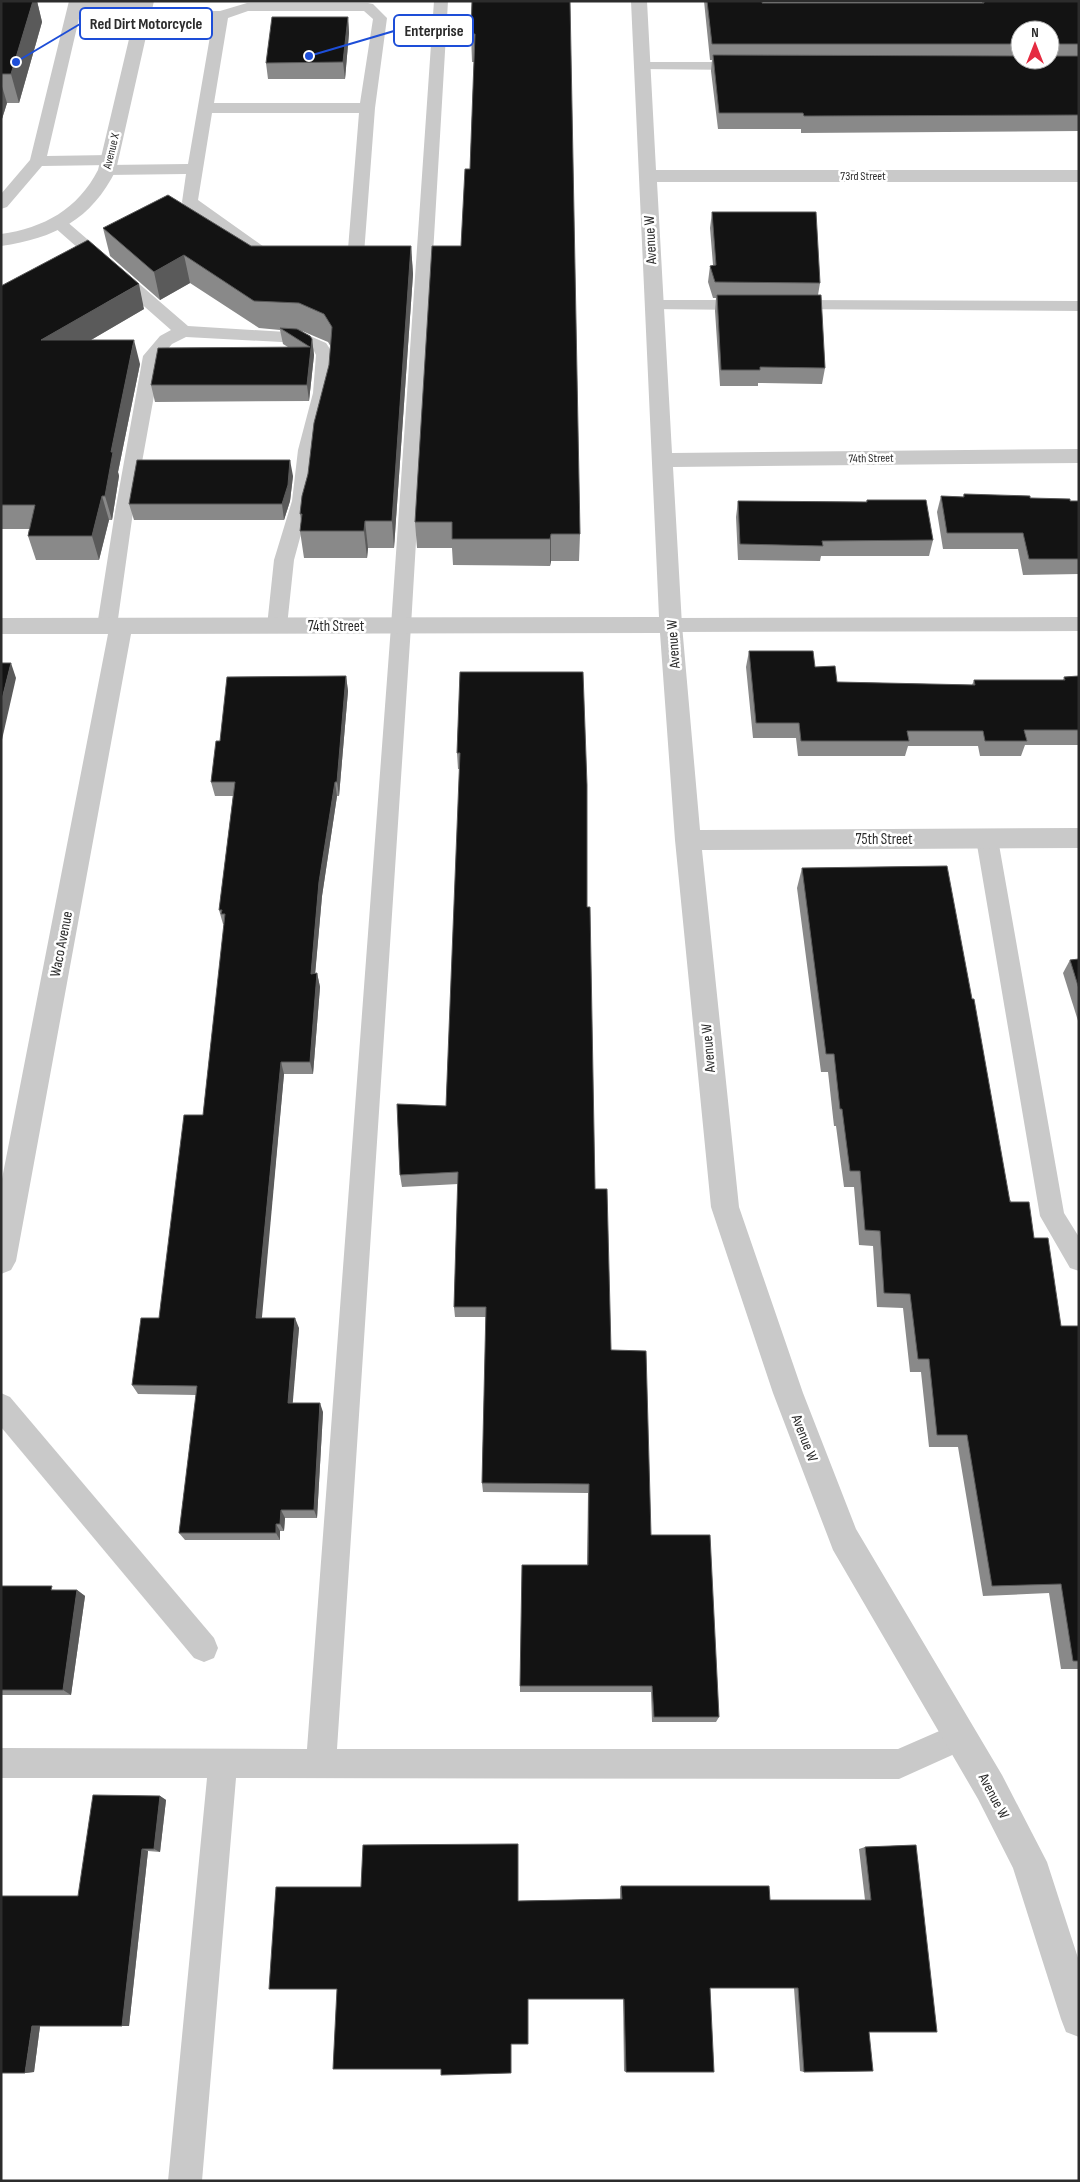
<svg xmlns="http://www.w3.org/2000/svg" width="1080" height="2182" viewBox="0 0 1080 2182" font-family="'Sofia Sans Condensed',sans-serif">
<rect width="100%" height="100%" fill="#fff"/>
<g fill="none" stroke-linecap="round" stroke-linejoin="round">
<g fill="#c9c9c9" fill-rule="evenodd">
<polygon points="69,1 151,1 153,4 151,7 146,8 81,10 47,156 110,155 116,157 118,160 116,163 110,165 42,166 7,207 1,209 1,194 30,160"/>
<polygon points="434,1 448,1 411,626 337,1749 898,1749 960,1722 970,1727 975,1737 970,1747 899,1779 236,1778 202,2181 168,2181 207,1778 1,1778 1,1748 307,1749 391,626"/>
<path d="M 247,3 L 368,3 L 373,4 L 387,18 L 375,108 L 364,254 L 362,258 L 325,258 L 323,254 L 325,250 L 348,249 L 359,113 L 212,113 L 198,200 L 267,249 L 289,250 L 291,254 L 289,258 L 257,258 L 184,205 L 182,202 L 186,174 L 107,175 L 101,173 L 99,170 L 101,167 L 107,165 L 188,164 L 213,19 L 143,18 L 138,17 L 136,14 L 138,11 L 220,11 ZM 248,11 L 364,11 L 373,19 L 360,103 L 214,103 L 228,18 Z"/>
<polygon points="642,62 745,62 750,63 752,66 750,69 745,70 637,69 635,66 637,63"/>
<polygon points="59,218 65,220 188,326 303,333 326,343 334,355 331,393 316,450 310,501 294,560 287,626 284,631 277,633 270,631 267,626 274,560 292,501 298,450 313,393 316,355 314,351 300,343 186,337 172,344 161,357 133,512 117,626 114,631 107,633 100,631 97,626 115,512 143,356 160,336 171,330 53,226 51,223 53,220"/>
<polygon points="654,300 747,300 753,301 756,305 753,309 747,310 648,309 645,305 648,301"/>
<polygon points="791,300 1079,301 1079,311 785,309 782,305 785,301"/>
<polygon points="1079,617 1079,631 671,632 664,630 661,625 664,620 671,618"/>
<polygon points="987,830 995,833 998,839 1064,1213 1079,1237 1079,1271 1070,1268 1040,1216 976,839 979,833"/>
<polygon points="1,1393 10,1397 214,1638 218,1648 214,1658 204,1662 194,1658 1,1427"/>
</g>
<g fill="#c9c9c9" fill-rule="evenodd">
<path d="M 138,1 L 154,1 L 116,170 C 91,220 55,238 1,246 L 1,234 C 44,228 78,209 98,170 Z"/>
<polygon points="631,1 647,1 656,170 1079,170 1079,182 657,182 672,453 1079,449 1079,463 673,467 682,625 700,830 1079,828 1079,848 702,850 739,1207 803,1393 856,1529 1002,1775 1047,1862 1079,1961 1079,2037 1066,2032 1061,2019 1013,1868 978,1799 833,1550 773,1393 711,1207 675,840 660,633 131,634 16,1261 11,1270 1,1274 1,1184 108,634 1,634 1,618 659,617"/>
</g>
</g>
<g fill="#898989" fill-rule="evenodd">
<polygon points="1,1 37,1 42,22 19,103 7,103 1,122"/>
<polygon points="472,1 580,534 579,561 551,561 550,566 453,565 452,548 417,548 415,522 461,246 470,169 474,62 472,62 471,34"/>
<path d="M 704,1 L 762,1 L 762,3 L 982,3 L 982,1 L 1079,1 L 1079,131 L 801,133 L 801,129 L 718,129 L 711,71 L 712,60 L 710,60 ZM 1020,30 L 1050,30 L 1050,60 L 1020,60 Z"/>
<polygon points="348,17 349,33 345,79 268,79 266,63"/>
<polygon points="712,212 820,283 818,295 825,368 822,384 758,383 758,386 720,386 715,311 716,298 713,298 708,282 710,266 713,265 710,228"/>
<polygon points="103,228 251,246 411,246 413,274 394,548 368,548 367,558 304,558 300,531 301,522 300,514 329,365 331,347 328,342 302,331 312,339 314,355 309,401 155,402 151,385 288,347 283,344 280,330 259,328 190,283 160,300 110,256"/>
<polygon points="1,286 144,309 91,340 140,364 118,472 119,476 112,520 109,520 99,560 36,560 28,536 29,529 1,529"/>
<polygon points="293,476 290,501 284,520 134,520 129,504"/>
<polygon points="964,494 1070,501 1079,501 1079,574 1023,575 1018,549 943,549 937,512 941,496 963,497"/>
<polygon points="867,500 933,540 929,556 821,556 820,561 738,560 736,517 738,501 866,502"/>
<polygon points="749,651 815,667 837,682 972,685 974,680 1063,680 1064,677 1079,676 1079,745 1025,745 1021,756 980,756 978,746 908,746 905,756 798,756 796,738 753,738 746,667"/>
<polygon points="460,672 587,907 595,1189 611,1350 651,1535 719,1717 716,1722 652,1722 651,1692 520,1692 520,1686 587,1565 588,1493 483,1492 482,1483 486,1317 455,1317 454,1307 458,1184 402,1187 400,1175 446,1106 460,769 458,769 457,753"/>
<polygon points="346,676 348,691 339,796 337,796 322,896 315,973 317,973 320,987 313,1074 284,1074 261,1318 299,1328 292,1403 323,1412 317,1518 285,1518 284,1531 280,1531 280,1540 185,1540 179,1533 196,1395 138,1394 132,1385 159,1318 203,1115 224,924 223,924 219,910 233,796 215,796 211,782 220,741"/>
<polygon points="802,868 1034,1238 1061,1326 1079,1326 1079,1669 1061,1669 1049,1593 983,1596 958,1447 929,1447 921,1372 910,1372 903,1308 877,1307 873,1246 859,1245 854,1187 844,1187 836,1126 834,1126 828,1072 821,1072 797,888"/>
<polygon points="1079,959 1079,1024 1063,973 1070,960"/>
<polygon points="1,1586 56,1590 77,1590 85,1596 71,1695 1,1695"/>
<polygon points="160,1796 166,1800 160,1852 148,1851 129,2026 40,2026 34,2072 25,2073 78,1896"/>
<polygon points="916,1845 869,2032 804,2072 800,2071 794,1988 710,1988 626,2072 624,2071 623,1999 528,1999 511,2044 511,2073 441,2069 337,1989 269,1989 518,1901 620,1899 620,1888 621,1886 770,1900 865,1900 859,1849 865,1847"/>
</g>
<g fill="#5a5a5a">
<polygon points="33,1 37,1 42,22 19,103 11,74"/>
<polygon points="348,17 349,33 345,79 343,62"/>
<polygon points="1,83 7,103 1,122"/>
<polygon points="411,246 413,274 394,548 392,521"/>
<polygon points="184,255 190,283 160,300 154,272"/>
<polygon points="139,284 144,309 48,365 41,340"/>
<polygon points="312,339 314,355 309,401 307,385"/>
<polygon points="134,340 140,364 118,472 119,476 112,520 105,496 111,452"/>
<polygon points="290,460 293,476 290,501 284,520 282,504"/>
<polygon points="102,496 109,520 99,560 92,536"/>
<polygon points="365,521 368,548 367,558 364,531"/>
<polygon points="551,534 551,561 550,566 550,539"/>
<polygon points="11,663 16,678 1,744 1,703"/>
<polygon points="346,676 348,691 339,796 337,782"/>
<polygon points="335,782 337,796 322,896 314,987 311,974 319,882"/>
<polygon points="317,973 320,987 313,1074 310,1062"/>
<polygon points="281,1062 284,1074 261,1328 256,1318"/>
<polygon points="295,1318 299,1328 292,1412 288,1403"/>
<polygon points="320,1403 323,1412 317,1518 314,1510"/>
<polygon points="281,1510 285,1518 284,1531 280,1524"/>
<polygon points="276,1524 280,1531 280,1540 276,1533"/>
<polygon points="77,1590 85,1596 71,1695 63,1690"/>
<polygon points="160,1796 166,1800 160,1852 154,1849"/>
<polygon points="142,1849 148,1851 129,2026 122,2026"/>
<polygon points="32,2026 40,2026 34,2072 25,2073"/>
</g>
<g fill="#131313" stroke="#5a5a5a">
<polygon points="1,1 33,1 11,74 1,74"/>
<polygon points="472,1 570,1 580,534 551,534 550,539 452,539 452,522 415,522 432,246 461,246 465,169 470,169 475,34 471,34"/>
<polygon points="707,1 762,1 762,3 984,3 984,1 1079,1 1079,44 1050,44 1050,30 1020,30 1020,44 712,44"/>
<polygon points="272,17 348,17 343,62 266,63"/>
<polygon points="713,55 1020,56 1020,60 1050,60 1050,56 1079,56 1079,115 804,116 803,113 719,113"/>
<polygon points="168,195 251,246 411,246 392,521 365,521 364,531 300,531 302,514 300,514 302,496 308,474 314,423 329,365 332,327 324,314 299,303 254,301 184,255 154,272 103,228"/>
<polygon points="712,212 816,212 820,283 715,282 710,266 716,265"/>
<polygon points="88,240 139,284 41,340 134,340 111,452 113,452 105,496 102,496 92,536 28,536 35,505 1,505 1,286"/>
<polygon points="717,295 821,295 825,368 760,367 760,370 721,370"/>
<polygon points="280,328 297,329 310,336 312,339 307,385 151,385 158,348 310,347"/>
<polygon points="137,460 290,460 288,485 282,504 129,504"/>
<polygon points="964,494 1030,496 1030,498 1070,499 1070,501 1079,501 1079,559 1029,559 1023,533 947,533 941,496 964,497"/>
<polygon points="867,500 926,500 933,540 822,541 823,546 740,544 738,501 867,502"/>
<polygon points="749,651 813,651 815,667 835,666 837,682 975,685 974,680 1065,680 1064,677 1079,676 1079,730 1024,730 1027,741 985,741 983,731 907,731 909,741 801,741 799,723 756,723"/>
<polygon points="1,663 11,663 1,703"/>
<polygon points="460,672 583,672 587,785 587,907 590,907 595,1189 607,1189 611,1350 646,1351 651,1535 710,1535 719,1717 654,1717 652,1686 520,1686 522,1565 588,1565 589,1484 482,1483 486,1307 454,1307 458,1172 400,1175 397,1104 446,1106 460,753 457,753"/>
<polygon points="346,676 337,782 335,782 319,882 311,974 317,973 310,1062 281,1062 256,1318 295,1318 288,1403 320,1403 314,1510 281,1510 280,1524 276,1524 276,1533 179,1533 197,1386 132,1385 141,1318 159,1318 184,1115 203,1115 225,914 221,914 222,910 219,910 235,782 211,782 216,741 220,741 227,677"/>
<polygon points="947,866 972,999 974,999 1010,1202 1029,1202 1034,1238 1048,1238 1061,1326 1079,1326 1079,1661 1073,1661 1061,1584 992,1586 967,1435 937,1435 929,1359 918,1359 910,1294 884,1293 880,1231 865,1230 860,1171 850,1171 842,1109 840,1109 834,1054 826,1054 802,868"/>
<polygon points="1079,959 1079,989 1070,960"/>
<polygon points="1,1586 52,1586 51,1590 77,1590 63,1690 1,1690"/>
<polygon points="93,1795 160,1796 154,1849 142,1849 122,2026 32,2026 25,2073 1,2073 1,1896 78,1896"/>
<polygon points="518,1844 518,1901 622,1899 621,1886 769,1886 770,1900 871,1900 865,1847 916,1845 937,2032 869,2032 873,2071 804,2072 798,1988 710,1988 714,2072 626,2072 624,1999 528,1999 528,2044 511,2044 511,2073 441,2075 441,2069 333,2069 337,1989 269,1989 276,1887 361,1887 363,1845"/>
</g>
<g text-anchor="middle" stroke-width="5" stroke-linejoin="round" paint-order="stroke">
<g font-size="12" fill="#2c2c2c" stroke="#fff">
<text transform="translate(111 151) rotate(-76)" y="4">Avenue X</text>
<text x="863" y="180">73rd Street</text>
<text transform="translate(871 458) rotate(-1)" y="4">74th Street</text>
</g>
<g font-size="15" fill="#2c2c2c" stroke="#fff">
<text transform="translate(650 240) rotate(-93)" y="5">Avenue W</text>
<text x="336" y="631">74th Street</text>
<text transform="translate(673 644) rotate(-94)" y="5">Avenue W</text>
<text x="884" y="844">75th Street</text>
<text transform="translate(61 944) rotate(-79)" y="5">Waco Avenue</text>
<text transform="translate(708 1048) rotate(-95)" y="5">Avenue W</text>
<text transform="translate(805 1438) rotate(69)" y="5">Avenue W</text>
<text transform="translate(994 1796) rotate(62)" y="5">Avenue W</text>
</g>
</g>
<path fill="none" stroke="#1d4ed8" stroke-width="2" d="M16 62L80 24M309 56L394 31"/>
<g fill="#1d4ed8" stroke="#fff" stroke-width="2">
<circle cx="16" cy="62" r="5"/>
<circle cx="309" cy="56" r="5"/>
</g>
<g fill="#fff" stroke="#1d4ed8" stroke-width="2">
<rect x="80" y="8" width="132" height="31" rx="5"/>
<rect x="394" y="15" width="79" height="31" rx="5"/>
</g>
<g font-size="16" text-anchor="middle" font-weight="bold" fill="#2c2c2c">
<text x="146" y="29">Red Dirt Motorcycle</text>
<text x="434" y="36">Enterprise</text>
</g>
<rect width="1080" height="2182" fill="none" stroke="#2c2c2c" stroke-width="5"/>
<g transform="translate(1035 45)"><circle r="24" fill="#ffffff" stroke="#ababab"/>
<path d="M0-4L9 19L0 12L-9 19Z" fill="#e52b40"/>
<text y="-8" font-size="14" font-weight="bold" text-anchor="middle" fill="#2c2c2c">N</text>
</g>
</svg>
